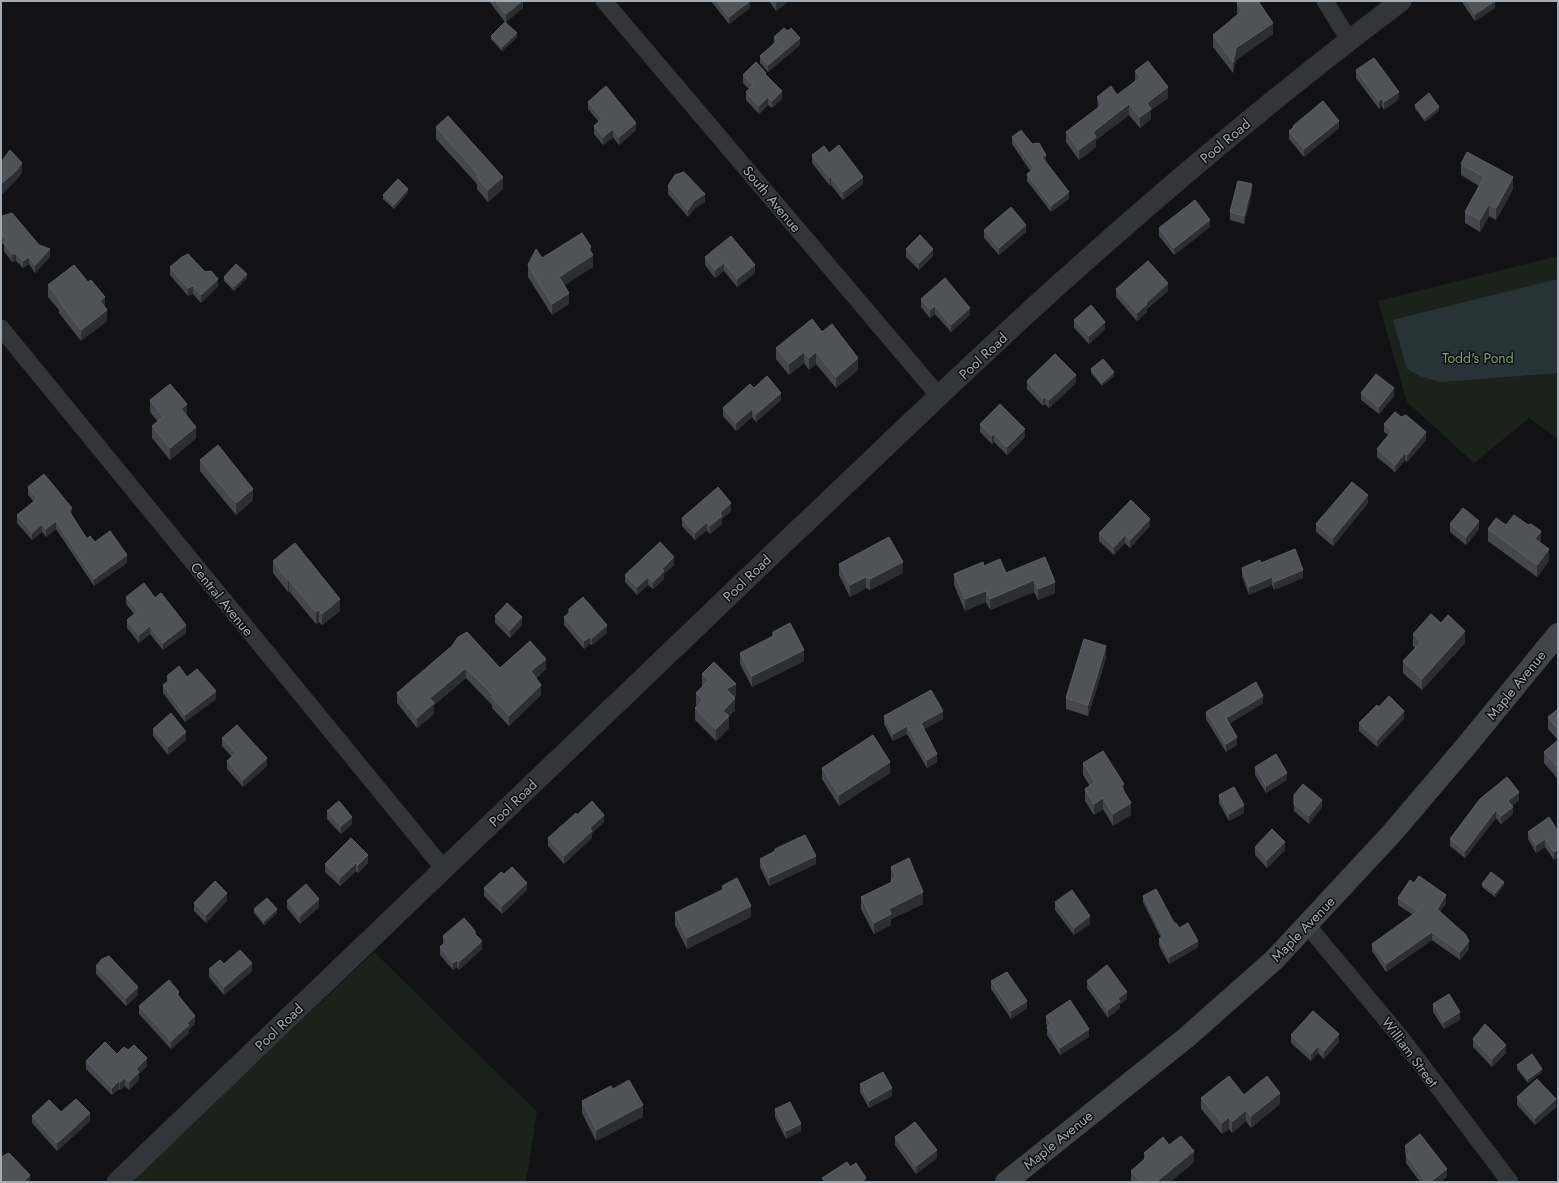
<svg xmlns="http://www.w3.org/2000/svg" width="1559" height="1183" viewBox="0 0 1559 1183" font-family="Jost,sans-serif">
<rect width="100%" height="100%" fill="#121214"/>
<g fill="#1a221b">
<polygon points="1558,256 1558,439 1529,418 1474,463 1407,402 1378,301"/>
<polygon points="374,952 537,1112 526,1182 131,1182"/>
</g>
<polygon fill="#283338" points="1558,279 1558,373 1440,382 1420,376 1407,369 1393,320"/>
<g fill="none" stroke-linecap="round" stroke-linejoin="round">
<g stroke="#333539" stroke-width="17">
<polyline points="604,1 939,396"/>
<polyline points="1325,1 1349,40"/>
<polyline points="1,328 444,869"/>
<polyline points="1307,925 1398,1034 1510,1182"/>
</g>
<path stroke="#333539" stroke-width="21" d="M 117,1182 C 339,970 560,757 782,545 C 869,463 955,379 1044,298 C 1159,194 1277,94 1401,1"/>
<polyline stroke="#414449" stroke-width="22" points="1006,1182 1187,1037 1274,960 1393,832 1467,745 1558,634"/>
</g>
<g fill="#45474c">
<polygon points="489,1 523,1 523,8 506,22 517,37 502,51 491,39 491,36 505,22"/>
<polygon points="711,1 750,1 750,8 729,24"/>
<polygon points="769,1 789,1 776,11"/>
<polygon points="1463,1 1495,1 1495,8 1475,21 1463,4"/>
<polygon points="1237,2 1273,34 1236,60 1233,73 1213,47 1213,35 1238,15 1237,13"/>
<polygon points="774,37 800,45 768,72 760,63 760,56 774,44"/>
<polygon points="1356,70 1399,99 1384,110 1382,106 1379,109 1356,78"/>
<polygon points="1135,71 1168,98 1151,110 1151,119 1140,128 1129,115 1096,140 1096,147 1079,160 1066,142 1066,132 1098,108 1097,97 1117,95 1135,81"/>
<polygon points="743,75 766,76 782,99 772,108 768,105 759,114 746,100 746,92 749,89 743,83"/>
<polygon points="588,102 636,130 619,145 613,137 603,145 594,134 594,126 599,122 588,109"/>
<polygon points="1415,105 1439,111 1425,122 1415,108"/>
<polygon points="1293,126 1339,128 1304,157 1289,139 1289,131 1293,128"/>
<polygon points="436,127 503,189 488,202 477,189 477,184 436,139"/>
<polygon points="1012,137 1032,144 1046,161 1045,162 1069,199 1051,212 1027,181 1027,174 1031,172 1012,144"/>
<polygon points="829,153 863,184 843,200 831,185 830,186 812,163 812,155"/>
<polygon points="1461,164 1513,189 1496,220 1489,216 1480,232 1465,223 1465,212 1479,186 1461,175"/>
<polygon points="668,186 705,202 694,209 688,217 668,194"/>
<polygon points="1252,192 1244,224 1230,220 1230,212"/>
<polygon points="408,193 394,209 383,199 383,195"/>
<polygon points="1,218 39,245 50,257 35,273 29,264 23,268 16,261 12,262 4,251 4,245 1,242"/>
<polygon points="1210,227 1174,255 1159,236 1159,228"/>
<polygon points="984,230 1026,232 999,255 984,238"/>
<polygon points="906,249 933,256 919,270 906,257"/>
<polygon points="591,252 593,267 564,285 569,304 552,315 528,277 528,265 542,258"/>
<polygon points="705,257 755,273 737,287 724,271 715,278 705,265"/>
<polygon points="170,267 218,286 201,303 193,294 188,296 170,275"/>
<polygon points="224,277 247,278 234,291 224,281"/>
<polygon points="88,282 105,308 107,321 81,341 59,313 59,310 48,297 48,285"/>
<polygon points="1116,289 1168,291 1147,309 1147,312 1137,321 1116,297"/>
<polygon points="921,299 970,315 951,332 935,314 930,318 921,307"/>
<polygon points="1074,320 1105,329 1089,344 1074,328"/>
<polygon points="822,332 858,370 836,388 816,364 809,370 804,363 789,375 776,359 776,348"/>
<polygon points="1091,369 1114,376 1102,386 1091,373"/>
<polygon points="1027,381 1076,383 1049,408 1045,404 1043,406 1027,389"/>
<polygon points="754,388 781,400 756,422 752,417 736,431 723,416 723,408"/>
<polygon points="1361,393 1394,396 1379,414 1361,400"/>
<polygon points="150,400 187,416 196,438 170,460 152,438 152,426 158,422 150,412"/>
<polygon points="1401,417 1426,440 1407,462 1405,460 1395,472 1377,457 1377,449 1388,435 1384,432 1384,424"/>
<polygon points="980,424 1025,437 1007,455 994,442 992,444 980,432"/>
<polygon points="1558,446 1558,458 1557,457 1557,449"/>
<polygon points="200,460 253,500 236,515 200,471"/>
<polygon points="28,487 72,516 87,539 95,542 127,563 94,586 56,529 46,537 42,532 32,540 17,523 17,515 34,502 28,495"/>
<polygon points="1368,503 1333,546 1316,532 1316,524"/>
<polygon points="731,511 722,519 722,524 710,534 707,530 695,540 682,526 682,518"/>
<polygon points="1450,524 1479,529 1466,545 1450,532"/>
<polygon points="1506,525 1528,525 1540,543 1549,561 1537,577 1488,541 1488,529"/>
<polygon points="1150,526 1130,548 1125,543 1114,555 1099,541 1099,533"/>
<polygon points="1045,557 1055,593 1038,600 1034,592 990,610 986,602 965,611 954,585 954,574 984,566 1006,573"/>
<polygon points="273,561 340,611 322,625 319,622 316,624 289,591 288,592 273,573"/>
<polygon points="1261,563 1303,578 1274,590 1272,585 1249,595 1242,576 1242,568"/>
<polygon points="839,564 903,573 870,590 866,588 850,597 839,575"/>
<polygon points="674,565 664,574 664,579 653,589 648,585 637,595 625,582 625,575"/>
<polygon points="126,597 155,598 186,633 163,650 150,634 139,643 127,628 127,620 134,614 126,604"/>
<polygon points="569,613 607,633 592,645 590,644 584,649 564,625 564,617"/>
<polygon points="495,616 522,625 510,638 495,623"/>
<polygon points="1441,623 1465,643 1422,690 1403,673 1403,661 1415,648 1413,646 1413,634"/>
<polygon points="452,646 500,668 546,669 536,678 541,695 509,726 492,708 492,705 466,678 434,705 434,714 417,728 397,703 397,693"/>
<polygon points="740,653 804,661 752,687 740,664"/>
<polygon points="1106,658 1088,716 1066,709 1066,698"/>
<polygon points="702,674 736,696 734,697 735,710 729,716 729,728 716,741 695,720 695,708 697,706 696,705 696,693 703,686 702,686"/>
<polygon points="167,676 187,677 216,699 185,722 163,693 163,685 167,682"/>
<polygon points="1263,703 1229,724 1237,745 1226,752 1206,719 1206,712"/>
<polygon points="1379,707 1404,719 1377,747 1359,731 1359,723"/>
<polygon points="1558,709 1558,779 1544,763 1544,752 1558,740 1548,729 1548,717"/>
<polygon points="884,716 943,719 924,729 937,762 927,768 907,734 893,741 884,724"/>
<polygon points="153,729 186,740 168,755 153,736"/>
<polygon points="222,738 267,766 243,787 227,769 227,761 232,757 222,746"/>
<polygon points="1083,763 1124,791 1131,815 1113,826 1103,809 1094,815 1085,801 1085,789 1090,786 1083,775"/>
<polygon points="1255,767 1287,780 1266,793 1255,775"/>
<polygon points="822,768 890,773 839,806 822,779"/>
<polygon points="1219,795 1244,813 1229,821 1219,803"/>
<polygon points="1294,795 1322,807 1309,824 1294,811"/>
<polygon points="1480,799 1519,800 1512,806 1513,814 1501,824 1496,818 1465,858 1450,846 1450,839"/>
<polygon points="327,811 352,824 341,834 327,819"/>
<polygon points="577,815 604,822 592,833 592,838 564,864 548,846 548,838"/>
<polygon points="1558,831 1558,857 1554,860 1545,847 1536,853 1528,839 1528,832"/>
<polygon points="1255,847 1285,850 1267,868 1255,855"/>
<polygon points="760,859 816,864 769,886 760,867"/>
<polygon points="368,863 358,873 356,871 340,886 325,872 325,864"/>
<polygon points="891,867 923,904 891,919 891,925 874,934 861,909 861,897 891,882"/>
<polygon points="1482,884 1504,885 1495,897 1482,887"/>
<polygon points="722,886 751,917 687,949 675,925 675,913 722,890"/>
<polygon points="484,888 527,890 502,914 484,896"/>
<polygon points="1143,896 1174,923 1198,947 1169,964 1159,946 1159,939 1161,938 1143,902"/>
<polygon points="1398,898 1446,903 1440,912 1469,949 1460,960 1432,940 1386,972 1372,951 1372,944 1413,915 1398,905"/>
<polygon points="227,901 206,923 194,911 194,903"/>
<polygon points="287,901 319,907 300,924 287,908"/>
<polygon points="1055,902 1090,924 1074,935 1055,910"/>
<polygon points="254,909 277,913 264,925 254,913"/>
<polygon points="475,934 482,949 459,970 457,967 453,970 440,955 440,947 443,944 443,936"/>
<polygon points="224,964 252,971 224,995 209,977 209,969"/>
<polygon points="96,966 138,995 126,1006 96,974"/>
<polygon points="991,981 1027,1008 1011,1019 991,989"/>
<polygon points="1087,981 1127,999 1120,1004 1120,1008 1108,1018 1087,988"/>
<polygon points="179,997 195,1024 189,1029 189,1033 171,1049 139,1014 139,1006"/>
<polygon points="1433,1004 1460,1020 1444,1029 1433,1012"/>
<polygon points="1046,1016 1089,1037 1060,1055 1047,1035 1047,1027 1048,1027 1046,1024"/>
<polygon points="1291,1035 1339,1042 1324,1059 1318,1053 1311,1061 1291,1043"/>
<polygon points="1473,1039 1506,1053 1492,1067 1473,1047"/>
<polygon points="86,1061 147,1066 139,1074 139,1080 129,1090 125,1086 120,1090 119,1089 112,1095 86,1069"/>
<polygon points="1517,1065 1542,1072 1528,1083 1517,1069"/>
<polygon points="860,1084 892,1096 869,1108 860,1092"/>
<polygon points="613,1089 643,1117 596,1141 582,1113 582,1101"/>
<polygon points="1244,1095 1280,1104 1251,1128 1246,1121 1232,1133 1229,1129 1222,1134 1201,1109 1201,1098"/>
<polygon points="1517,1097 1556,1107 1535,1125 1517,1105"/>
<polygon points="775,1109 801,1131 786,1139 775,1117"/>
<polygon points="61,1112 90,1121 57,1151 32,1123 32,1116"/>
<polygon points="895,1137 937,1158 916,1174 895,1145"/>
<polygon points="1169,1145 1194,1162 1170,1182 1131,1182 1131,1171 1144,1160 1144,1153"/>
<polygon points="1405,1146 1447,1177 1440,1182 1420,1182 1406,1163 1406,1155 1405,1153"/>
</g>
<g fill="#2c2e31">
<polygon points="522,1 523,8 506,22 506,14"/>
<polygon points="750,1 750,8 729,24 729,17"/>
<polygon points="779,1 789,1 776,11 776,3"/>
<polygon points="1495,1 1495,8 1475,21 1475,14"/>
<polygon points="1273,23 1273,34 1236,60 1233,73 1233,62 1236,48"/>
<polygon points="517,33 517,37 502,51 502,47"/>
<polygon points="800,38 800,45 768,72 768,65"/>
<polygon points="1168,87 1168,98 1151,110 1151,119 1140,128 1140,117 1147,103"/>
<polygon points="782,91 782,99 772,108 772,101"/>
<polygon points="1399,92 1399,99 1384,110 1384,102"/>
<polygon points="768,97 768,105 759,114 759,106"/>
<polygon points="1382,98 1382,106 1379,109 1379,101"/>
<polygon points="1129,104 1129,115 1096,140 1096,147 1079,160 1079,150 1093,132"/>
<polygon points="1439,107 1439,111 1425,122 1425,118"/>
<polygon points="1339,121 1339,128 1304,157 1304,149"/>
<polygon points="636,123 636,130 619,145 619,137"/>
<polygon points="613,129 613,137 603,145 603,137"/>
<polygon points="1046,155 1046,161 1042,164 1042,157"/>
<polygon points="22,163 22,173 16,181 1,195 1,184"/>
<polygon points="503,177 503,189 488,202 488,190"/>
<polygon points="831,177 831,185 830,186 830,178"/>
<polygon points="863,177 863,184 843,200 843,192"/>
<polygon points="1513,177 1513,189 1496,220 1496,208"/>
<polygon points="1252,184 1252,192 1244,224 1244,216"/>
<polygon points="408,189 408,193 394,209 394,205"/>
<polygon points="1069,192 1069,199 1051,212 1051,206"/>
<polygon points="705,194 705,202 694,209 688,217 688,210 694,201"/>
<polygon points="1489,204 1489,216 1480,232 1480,220"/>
<polygon points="1210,220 1210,227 1174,255 1174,248"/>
<polygon points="1026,225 1026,232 999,255 999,248"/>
<polygon points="591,247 591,257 593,255 593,267 559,289 559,277"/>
<polygon points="50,249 50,257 35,273 35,265"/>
<polygon points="933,249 933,256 919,270 919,263"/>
<polygon points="12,254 16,254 16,261 12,262"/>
<polygon points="29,257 29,264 23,268 23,261"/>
<polygon points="724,263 724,271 715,278 715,270"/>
<polygon points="755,265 755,273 737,287 737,279"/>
<polygon points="247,274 247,278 234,291 234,287"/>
<polygon points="218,279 218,286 201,303 201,295"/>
<polygon points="1168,283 1168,291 1147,309 1147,312 1137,321 1137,313 1146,303"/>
<polygon points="193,286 193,294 188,296 188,288"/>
<polygon points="569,293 569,304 552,315 552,304"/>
<polygon points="105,297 105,308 100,301"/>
<polygon points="935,306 935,314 930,318 930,310"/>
<polygon points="970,308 970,315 951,332 951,325"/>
<polygon points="107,310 107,321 81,341 81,330"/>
<polygon points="1105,322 1105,329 1089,344 1089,336"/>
<polygon points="804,352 804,363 789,375 789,364"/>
<polygon points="816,352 816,364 809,370 809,358"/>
<polygon points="858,358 858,370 836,388 836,377"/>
<polygon points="1114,372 1114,376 1102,386 1102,383"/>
<polygon points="1076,375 1076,383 1049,408 1049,400"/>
<polygon points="1394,388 1394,396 1379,414 1379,407"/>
<polygon points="781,393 781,400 756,422 756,414"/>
<polygon points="1045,397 1045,404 1043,406 1043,399"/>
<polygon points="187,404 187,416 181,409"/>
<polygon points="752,409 752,417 736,431 736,423"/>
<polygon points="196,427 196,438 170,460 170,448"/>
<polygon points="1025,429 1025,437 1007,455 1007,447"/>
<polygon points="1426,432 1426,440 1407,462 1407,455"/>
<polygon points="994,434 994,442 992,444 992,436"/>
<polygon points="1405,453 1405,460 1395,472 1395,465"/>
<polygon points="253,489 253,500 236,515 236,503"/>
<polygon points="1368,495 1368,503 1333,546 1333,538"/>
<polygon points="731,503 731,511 722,519 722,524 710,534 710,526 720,513"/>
<polygon points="72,508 72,516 69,519 69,511"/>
<polygon points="1150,519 1150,526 1130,548 1130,540"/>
<polygon points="56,521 56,529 46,537 46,529"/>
<polygon points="1479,521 1479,529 1466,545 1466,537"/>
<polygon points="707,522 707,530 695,540 695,533"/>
<polygon points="42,524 42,532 32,540 32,533"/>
<polygon points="1541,531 1541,543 1535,539"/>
<polygon points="1125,535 1125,543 1114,555 1114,547"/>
<polygon points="1549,549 1549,561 1537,577 1537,565"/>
<polygon points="127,555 127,563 94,586 94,579"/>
<polygon points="674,557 674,565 664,574 664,579 653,589 653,582 662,569"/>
<polygon points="903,562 903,573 870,590 870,579"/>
<polygon points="1303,570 1303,578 1274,590 1274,582"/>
<polygon points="648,577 648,585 637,595 637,587"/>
<polygon points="866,577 866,588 850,597 850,585"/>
<polygon points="1272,577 1272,585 1249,595 1249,587"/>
<polygon points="288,580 289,580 289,591 288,592"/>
<polygon points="1034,580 1034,592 990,610 990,599"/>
<polygon points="1055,582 1055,593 1038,600 1038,589"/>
<polygon points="986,591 986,602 965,611 965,599"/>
<polygon points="340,599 340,611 322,625 322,614"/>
<polygon points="319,610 319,622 316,624 316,612"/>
<polygon points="522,617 522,625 510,638 510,630"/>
<polygon points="186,625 186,633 163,650 163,643"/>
<polygon points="607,625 607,633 592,645 592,638"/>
<polygon points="150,626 150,634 139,643 139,635"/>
<polygon points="1465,631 1465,643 1422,690 1422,679"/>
<polygon points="590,637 590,644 584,649 584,641"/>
<polygon points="1106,646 1106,658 1088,716 1088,705"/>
<polygon points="804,650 804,661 752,687 752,676"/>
<polygon points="546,659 546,669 531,681 531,671"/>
<polygon points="466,668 466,678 434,705 434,714 417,728 417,718 430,698"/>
<polygon points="736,684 736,696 726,701 726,689"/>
<polygon points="541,685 541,695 509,726 509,716"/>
<polygon points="216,691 216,699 185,722 185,715"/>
<polygon points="1263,696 1263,703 1226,726 1226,718"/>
<polygon points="735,698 735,710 723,722 723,711"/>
<polygon points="943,711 943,719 921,731 921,723"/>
<polygon points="1404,711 1404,719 1377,747 1377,740"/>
<polygon points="729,716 729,728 716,741 716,729"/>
<polygon points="907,726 907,734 893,741 893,734"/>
<polygon points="186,732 186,740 168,755 168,747"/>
<polygon points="1237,737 1237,745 1226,752 1226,744"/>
<polygon points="937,754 937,762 927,768 927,760"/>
<polygon points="267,758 267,766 243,787 243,780"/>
<polygon points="890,762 890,773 839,806 839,795"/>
<polygon points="1287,773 1287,780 1266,793 1266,786"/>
<polygon points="1124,784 1124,796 1121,786"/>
<polygon points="1519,792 1519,800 1508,809 1508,801"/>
<polygon points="1103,798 1103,809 1094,815 1094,804"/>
<polygon points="1322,800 1322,807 1309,824 1309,816"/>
<polygon points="1131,803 1131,815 1113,826 1113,814"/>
<polygon points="1244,805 1244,813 1229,821 1229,814"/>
<polygon points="1513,807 1513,814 1501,824 1501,816"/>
<polygon points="1496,810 1496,818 1465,858 1465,851"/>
<polygon points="604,815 604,822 592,833 592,838 564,864 564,856 590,828"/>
<polygon points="352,817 352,824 341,834 341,826"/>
<polygon points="1545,839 1545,847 1536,853 1536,845"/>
<polygon points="1285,842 1285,850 1267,868 1267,860"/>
<polygon points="1558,849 1558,857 1554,860 1554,852"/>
<polygon points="368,855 368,863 358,873 358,865"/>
<polygon points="816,856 816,864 769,886 769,878"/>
<polygon points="356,863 356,871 340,886 340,878"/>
<polygon points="1504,882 1504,885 1495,897 1495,893"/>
<polygon points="527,883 527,890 502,914 502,906"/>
<polygon points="923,892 923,904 891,919 891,925 874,934 874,923 889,909"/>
<polygon points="227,893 227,901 206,923 206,915"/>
<polygon points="1446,895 1446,903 1437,917 1437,909"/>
<polygon points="319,899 319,907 300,924 300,916"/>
<polygon points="751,906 751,917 687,949 687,938"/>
<polygon points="277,909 277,913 264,925 264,921"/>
<polygon points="1090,916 1090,924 1074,935 1074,928"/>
<polygon points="1432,932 1432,940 1386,972 1386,964"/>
<polygon points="482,941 482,949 459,970 459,962"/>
<polygon points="1198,941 1198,947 1169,964 1169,957"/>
<polygon points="1469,941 1469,949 1460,960 1460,952"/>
<polygon points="457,960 457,967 453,970 453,963"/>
<polygon points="252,963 252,971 224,995 224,987"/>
<polygon points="138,987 138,995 126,1006 126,998"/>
<polygon points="179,992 179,999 177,994"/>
<polygon points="1127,992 1127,999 1120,1004 1120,1008 1108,1018 1108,1010 1118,998"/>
<polygon points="1027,1001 1027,1008 1011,1019 1011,1011"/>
<polygon points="1460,1012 1460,1020 1444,1029 1444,1022"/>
<polygon points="195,1016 195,1024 189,1029 189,1033 171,1049 171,1041 187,1023"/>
<polygon points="1089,1029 1089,1037 1060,1055 1060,1048"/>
<polygon points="1339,1034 1339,1042 1324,1059 1324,1051"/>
<polygon points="1506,1045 1506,1053 1492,1067 1492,1059"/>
<polygon points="1318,1046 1318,1053 1311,1061 1311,1054"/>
<polygon points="147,1058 147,1066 139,1074 139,1080 129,1090 129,1082 136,1069"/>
<polygon points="1542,1069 1542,1072 1528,1083 1528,1079"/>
<polygon points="125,1078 125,1086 120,1090 120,1082"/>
<polygon points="119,1081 119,1089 112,1095 112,1088"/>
<polygon points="892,1088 892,1096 869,1108 869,1101"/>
<polygon points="1280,1093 1280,1104 1251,1128 1251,1116"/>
<polygon points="1556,1099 1556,1107 1535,1125 1535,1118"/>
<polygon points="643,1105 643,1117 596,1141 596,1130"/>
<polygon points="1246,1110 1246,1121 1232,1133 1232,1122"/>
<polygon points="90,1113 90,1121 57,1151 57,1143"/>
<polygon points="1229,1117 1229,1129 1222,1134 1222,1123"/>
<polygon points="801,1124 801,1131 786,1139 786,1131"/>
<polygon points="937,1150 937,1158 916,1174 916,1166"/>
<polygon points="1194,1151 1194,1162 1170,1182 1156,1182"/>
<polygon points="1447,1169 1447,1177 1440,1182 1430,1182"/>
<polygon points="30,1175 30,1182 23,1182"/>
<polygon points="866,1178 866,1182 860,1182"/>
</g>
<g fill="#4f5257" stroke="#5c6066">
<polygon points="495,1 522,1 506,14"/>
<polygon points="716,1 750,1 729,17"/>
<polygon points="1238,1 1258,1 1273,23 1236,48 1233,62 1213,35 1242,11 1237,2"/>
<polygon points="1467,1 1495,1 1475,14"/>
<polygon points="505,22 517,33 502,47 491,36"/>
<polygon points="784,28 788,31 791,28 800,38 768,65 760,56 777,41 774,37"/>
<polygon points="1374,58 1399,92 1384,102 1382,98 1379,101 1356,70"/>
<polygon points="1148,61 1168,87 1147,103 1151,109 1140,117 1129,104 1093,132 1096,137 1079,150 1066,132 1103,104 1097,97 1111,86 1117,95 1141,77 1135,71"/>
<polygon points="756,62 766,73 765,74 782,91 772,101 768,97 759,106 746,92 753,85 743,75"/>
<polygon points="606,86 636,123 619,137 613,129 603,137 594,126 602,119 588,102"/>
<polygon points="1429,93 1439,107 1425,118 1415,105"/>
<polygon points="1323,101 1339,121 1304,149 1289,131 1294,127 1293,126"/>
<polygon points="448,116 503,177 488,190 477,177 478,174 436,127"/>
<polygon points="1021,130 1032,144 1039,143 1046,155 1042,157 1069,192 1051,206 1027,174 1034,169 1012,137"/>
<polygon points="839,145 863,177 843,192 831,177 830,178 812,155 824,146 829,153"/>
<polygon points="10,150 22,163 16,171 1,184 1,162"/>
<polygon points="1467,152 1513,177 1496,208 1489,204 1480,220 1465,212 1484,177 1461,164"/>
<polygon points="684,172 705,194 694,201 688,210 668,186 675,175"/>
<polygon points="398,179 408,189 394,205 383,195"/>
<polygon points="1238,181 1252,184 1244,216 1230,212"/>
<polygon points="1195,200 1210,220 1174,248 1159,228"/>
<polygon points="1011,207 1026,225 999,248 984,230"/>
<polygon points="12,213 39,245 50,249 35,265 29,257 23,261 16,254 12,254 4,243 6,240 1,234 1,218 2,216"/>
<polygon points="582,233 591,247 589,249 593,255 559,277 569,293 552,304 528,265 536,249 542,258"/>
<polygon points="920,235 933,249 919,263 906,249"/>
<polygon points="731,236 755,265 737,279 724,263 715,270 705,257"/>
<polygon points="188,254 205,272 211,271 218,279 201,295 193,286 188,288 170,267 182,257"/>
<polygon points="1148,261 1168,283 1146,303 1147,304 1137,313 1116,289"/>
<polygon points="236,264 247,274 234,287 224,277"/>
<polygon points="74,265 88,282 91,280 105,297 100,301 107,310 81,330 59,301 60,300 48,285"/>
<polygon points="945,278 970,308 951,325 935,306 930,310 921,299"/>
<polygon points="1091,305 1105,322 1089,336 1074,320"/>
<polygon points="812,319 822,332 832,324 858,358 836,377 816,352 809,358 804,352 789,364 776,348"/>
<polygon points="1055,354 1076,375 1049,400 1045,397 1043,399 1027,381"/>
<polygon points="1103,359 1114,372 1102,383 1091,369"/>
<polygon points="1376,374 1394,388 1379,407 1361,393"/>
<polygon points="767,376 781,393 756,414 752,409 736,423 723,408 750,384 754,388"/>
<polygon points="170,384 187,404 181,409 196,427 170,448 152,426 163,417 150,400"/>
<polygon points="1000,404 1025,429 1007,447 994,434 992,436 980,424"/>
<polygon points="1395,412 1401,417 1406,415 1426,432 1407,455 1405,453 1395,465 1377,449 1392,431 1384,424"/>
<polygon points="218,445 253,489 236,503 200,460"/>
<polygon points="44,474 72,508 69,511 87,539 90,536 95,542 110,531 127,555 94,579 56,521 46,529 42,524 32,533 17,515 37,499 28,487"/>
<polygon points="1352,482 1368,495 1333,538 1316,524"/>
<polygon points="718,487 731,503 720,513 722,516 710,526 707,522 695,533 682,518"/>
<polygon points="1131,500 1150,519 1130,540 1125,535 1114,547 1099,533"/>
<polygon points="1463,508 1479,521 1466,537 1450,524"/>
<polygon points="1514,515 1528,525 1531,524 1541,531 1535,539 1549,549 1537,565 1488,529 1496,518 1506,525"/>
<polygon points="889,537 903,562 870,579 866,577 850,585 839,564"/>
<polygon points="660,542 674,557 662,569 664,571 653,582 648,577 637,587 625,575"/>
<polygon points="295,543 340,599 322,614 319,610 316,612 289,580 288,580 273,561"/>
<polygon points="1295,549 1303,570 1274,582 1272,577 1249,587 1242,568 1260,560 1261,563"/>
<polygon points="1045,557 1055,582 1038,589 1034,580 990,599 986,591 965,599 954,574 983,562 984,566 1000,559 1006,573"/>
<polygon points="144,583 155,598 161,593 186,625 163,643 150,626 139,635 127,620 138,611 126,597"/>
<polygon points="583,597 607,625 592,638 590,637 584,641 564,617 569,613 569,609"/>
<polygon points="507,603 522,617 510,630 495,616"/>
<polygon points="1431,614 1441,623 1448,615 1465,631 1422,679 1403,661 1421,642 1413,634"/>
<polygon points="790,623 804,650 752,676 740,653 773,636 773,632"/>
<polygon points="467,632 500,668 530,641 546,659 531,671 541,685 509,716 492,697 493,695 466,668 430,698 434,703 417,718 397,693 452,646 458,637"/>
<polygon points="1084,639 1106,646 1088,705 1066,698"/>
<polygon points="714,662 736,684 726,689 735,698 723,711 729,716 716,729 695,708 703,700 696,693 709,680 702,674"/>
<polygon points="179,666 187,677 197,669 216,691 185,715 163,685 170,680 167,676"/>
<polygon points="1256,682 1263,696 1226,718 1237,737 1226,744 1206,712"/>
<polygon points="931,690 943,711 921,723 937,754 927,760 907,726 893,734 884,716"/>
<polygon points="1389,696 1404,711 1377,740 1359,723 1377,705 1379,707"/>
<polygon points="1558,709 1558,729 1548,717"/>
<polygon points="171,713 186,732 168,747 153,729"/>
<polygon points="237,725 267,758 243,780 227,761 236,753 222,738"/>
<polygon points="873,735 890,762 839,795 822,768"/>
<polygon points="1558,740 1558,768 1544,752"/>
<polygon points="1103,751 1124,784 1121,786 1131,803 1113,814 1103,798 1094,804 1085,789 1095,782 1083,763"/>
<polygon points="1276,754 1287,773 1266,786 1255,767"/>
<polygon points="1507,777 1519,792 1508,801 1513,807 1501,816 1496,810 1465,851 1450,839 1480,799"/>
<polygon points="1303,784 1322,800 1309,816 1294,804 1294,795"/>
<polygon points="1234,787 1244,805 1229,814 1219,795"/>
<polygon points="339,801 352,817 341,826 327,811"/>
<polygon points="592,801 604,815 590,828 592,831 564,856 548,838 576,813 577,815"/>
<polygon points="1549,817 1558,831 1558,849 1554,852 1545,839 1536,845 1528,832"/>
<polygon points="1272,829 1285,842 1267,860 1255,847"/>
<polygon points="805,835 816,856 769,878 760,859 775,851 775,849"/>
<polygon points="351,838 368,855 358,865 356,863 340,878 325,864"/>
<polygon points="909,858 923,892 889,909 891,914 874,923 861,897 892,882 891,880 896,877 891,867"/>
<polygon points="512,867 527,883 502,906 484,888 501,872 504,874"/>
<polygon points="1491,872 1504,882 1495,893 1482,884"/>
<polygon points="1419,876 1446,895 1437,909 1465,934 1469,941 1460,952 1432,932 1386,964 1372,944 1418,911 1398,898 1410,880 1414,883"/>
<polygon points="737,878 751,906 687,938 675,913 724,889 722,886"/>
<polygon points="215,881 227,893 206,915 194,903"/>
<polygon points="306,884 319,899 300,916 287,901"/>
<polygon points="1156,889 1174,923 1176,923 1179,928 1188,923 1198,941 1169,957 1159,939 1163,936 1143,896"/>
<polygon points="1072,890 1090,916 1074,928 1055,902"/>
<polygon points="267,898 277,909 264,921 254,909"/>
<polygon points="464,918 475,931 475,934 482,941 459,962 457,960 453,963 440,947 447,941 443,936"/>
<polygon points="240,950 252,963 224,987 209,969 220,960 224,964"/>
<polygon points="109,956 138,987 126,998 96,966 102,959"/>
<polygon points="1107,965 1127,992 1118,998 1120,1001 1108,1010 1087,981"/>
<polygon points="1007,972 1027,1001 1011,1011 991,981"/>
<polygon points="169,980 179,992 177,994 195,1016 187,1023 189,1025 171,1041 139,1006"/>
<polygon points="1449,994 1460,1012 1444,1022 1433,1004"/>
<polygon points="1070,1000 1089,1029 1060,1048 1047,1027 1051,1024 1046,1016"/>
<polygon points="1313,1011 1339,1034 1324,1051 1318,1046 1311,1054 1291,1035"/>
<polygon points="1485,1024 1506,1045 1492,1059 1473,1039"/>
<polygon points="105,1042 117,1054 124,1047 128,1050 134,1045 147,1058 136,1069 139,1072 129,1082 125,1078 120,1082 119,1081 112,1088 86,1061"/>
<polygon points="1532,1054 1542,1069 1528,1079 1517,1065"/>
<polygon points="883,1072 892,1088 869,1101 860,1084"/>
<polygon points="1229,1076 1244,1095 1267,1076 1280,1093 1251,1116 1246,1110 1232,1122 1229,1117 1222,1123 1201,1098"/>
<polygon points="1537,1079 1556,1099 1535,1118 1517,1097"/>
<polygon points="629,1080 643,1105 596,1130 582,1101 611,1086 613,1089"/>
<polygon points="76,1099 90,1113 57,1143 32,1116 49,1100 61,1112"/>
<polygon points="790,1102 801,1124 786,1131 775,1109"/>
<polygon points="915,1122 937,1150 916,1166 895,1137"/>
<polygon points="1420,1134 1447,1169 1430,1182 1426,1182 1406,1155 1410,1152 1405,1146"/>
<polygon points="1181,1136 1194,1151 1156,1182 1140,1182 1131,1171 1147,1157 1144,1153 1163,1137 1169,1145"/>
<polygon points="9,1153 30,1175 23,1182 1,1182 1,1158 3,1156"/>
<polygon points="847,1162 850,1167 856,1163 866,1178 860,1182 825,1182 822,1178"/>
</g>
<g text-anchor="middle" stroke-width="3" stroke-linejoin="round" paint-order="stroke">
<g font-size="14" fill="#a3abb5" stroke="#0d0d0f">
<text transform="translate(1225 141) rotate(-40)" y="5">Pool Road</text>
<text transform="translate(772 199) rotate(50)" y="5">South Avenue</text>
<text transform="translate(983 356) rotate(-43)" y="5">Pool Road</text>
<text transform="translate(747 578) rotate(-44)" y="5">Pool Road</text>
<text transform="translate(222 599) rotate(51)" y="5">Central Avenue</text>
<text transform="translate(1516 685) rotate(-51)" y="5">Maple Avenue</text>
<text transform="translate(513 803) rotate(-44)" y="5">Pool Road</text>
<text transform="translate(1303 929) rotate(-46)" y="5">Maple Avenue</text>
<text transform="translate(279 1027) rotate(-44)" y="5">Pool Road</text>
<text transform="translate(1410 1052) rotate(53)" y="5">William Street</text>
<text transform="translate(1058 1140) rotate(-39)" y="5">Maple Avenue</text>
</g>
<g font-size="14" fill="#7ca07a" stroke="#0d0d0f">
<text x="1478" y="363">Todd's Pond</text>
</g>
</g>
<rect width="1559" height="1183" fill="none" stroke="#a3abb5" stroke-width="4"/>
</svg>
